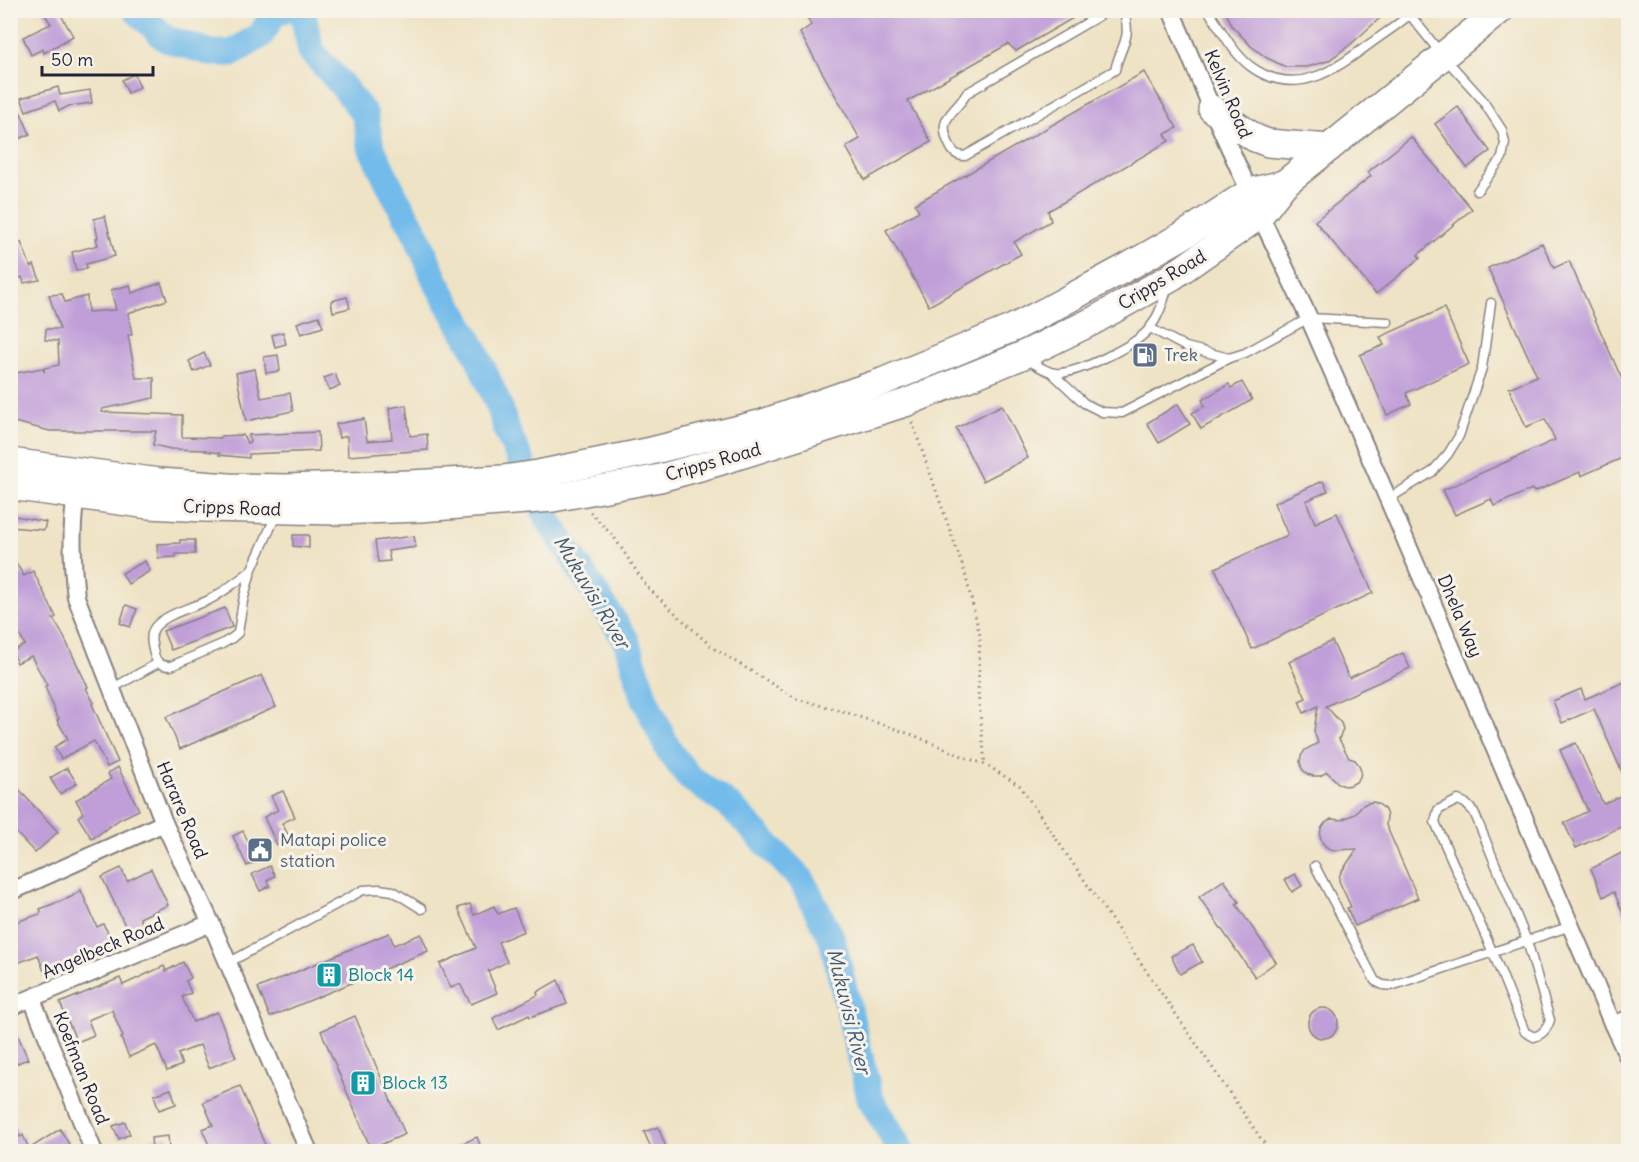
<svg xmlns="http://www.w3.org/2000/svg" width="1639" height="1162" viewBox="0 0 1639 1162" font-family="Delius,sans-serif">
<rect width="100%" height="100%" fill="#f7f3e8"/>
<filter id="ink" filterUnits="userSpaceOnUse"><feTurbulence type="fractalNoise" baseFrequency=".0167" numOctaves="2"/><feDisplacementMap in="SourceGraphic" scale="12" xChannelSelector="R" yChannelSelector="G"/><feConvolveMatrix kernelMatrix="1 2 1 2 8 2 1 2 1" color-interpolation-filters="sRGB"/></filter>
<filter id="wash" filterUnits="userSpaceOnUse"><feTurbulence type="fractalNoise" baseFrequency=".008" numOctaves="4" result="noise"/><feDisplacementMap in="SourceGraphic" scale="24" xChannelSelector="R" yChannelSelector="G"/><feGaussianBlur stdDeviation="1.35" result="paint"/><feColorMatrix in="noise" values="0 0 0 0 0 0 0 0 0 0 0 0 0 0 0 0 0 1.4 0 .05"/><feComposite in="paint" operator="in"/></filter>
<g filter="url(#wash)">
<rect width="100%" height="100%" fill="#efe3c5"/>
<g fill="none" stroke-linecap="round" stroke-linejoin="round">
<g stroke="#72bbea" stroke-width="27">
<polyline points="136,10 166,39 212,53 232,53 261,35 272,16 283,10"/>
<polyline points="302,10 311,51 341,84 365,115 371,147 394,194 417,235 435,280 475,350 499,406 507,431 549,521 626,640 645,699 669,751 690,778 730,806 801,879 832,939 870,1098 902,1152"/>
</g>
</g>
<g id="blocks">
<g fill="#c09ed8">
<polygon points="42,10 58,10 73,36 44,53 43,49 31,55 23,37 51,24"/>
<polygon points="803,10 1087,10 1016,51 1008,44 908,101 931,142 865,180 846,147 860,139 800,33 811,25"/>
<polygon points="1225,10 1389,10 1351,44 1328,61 1307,67 1286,67 1267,58 1251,46 1232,26"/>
<polygon points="1144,72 1177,128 1165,134 1169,141 1048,211 1051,221 1014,242 1021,254 929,306 886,230 919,211 915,204"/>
<polygon points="134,74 140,87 128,93 122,80"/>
<polygon points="58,87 60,95 90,90 92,103 69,106 59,111 55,101 26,111 21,98"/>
<polygon points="1458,107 1490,151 1467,168 1435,124"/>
<polygon points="20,111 30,134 10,143 10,117"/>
<polygon points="1411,137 1472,209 1418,255 1420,258 1376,294 1315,221 1371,176 1368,172"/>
<polygon points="105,216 115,256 86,264 87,268 76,271 72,252 98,245 96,238 98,238 94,219"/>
<polygon points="21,242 31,267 34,265 40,280 24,283 22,277 10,282 10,261 15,259 10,246"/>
<polygon points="1542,243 1554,268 1569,261 1629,395 1629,455 1581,476 1580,472 1534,492 1532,489 1494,506 1491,499 1455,515 1443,490 1555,440 1545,419 1526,427 1509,388 1537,376 1488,268"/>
<polygon points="161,283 167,300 128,313 132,335 128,335 136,378 154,378 154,398 102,409 102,412 182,415 182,437 221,438 221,436 243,435 247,443 250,442 249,435 318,432 319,451 249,454 249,458 219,455 220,453 205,451 206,450 171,449 153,445 156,431 50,431 10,421 10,374 42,368 44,371 44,368 59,365 58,341 45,340 46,329 60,329 49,295 62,294 65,302 87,296 88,312 116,310 111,290 130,285 132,293"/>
<polygon points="347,297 350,308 333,312 331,301"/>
<polygon points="1444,308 1469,364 1406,393 1411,404 1387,415 1360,355 1384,345 1380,337"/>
<polygon points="319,316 323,327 301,334 297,323"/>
<polygon points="283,332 286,344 275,347 272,335"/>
<polygon points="204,353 210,365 194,372 189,361"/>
<polygon points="278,355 280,371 266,373 264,357"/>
<polygon points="255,369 261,398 290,393 293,411 246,421 236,373"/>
<polygon points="335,374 340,386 329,390 324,378"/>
<polygon points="1242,382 1252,400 1201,429 1192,413 1205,406 1202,400 1229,384 1231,388"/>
<polygon points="1178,404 1190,424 1159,443 1147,423"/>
<polygon points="406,405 410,436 427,434 428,450 348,456 347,436 339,438 336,424 364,419 367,441 392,439 389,408"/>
<polygon points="1002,405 1028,458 983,481 956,428"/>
<polygon points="1323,481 1328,491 1306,501 1315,523 1337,513 1373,593 1252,649 1215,568 1288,535 1274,503"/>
<polygon points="10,515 46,522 44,530 10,527"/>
<polygon points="293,535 309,535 309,548 293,546"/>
<polygon points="414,536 416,547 388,551 390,561 378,562 375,541"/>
<polygon points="180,540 195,540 195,554 176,554 176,557 158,558 157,544 180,543"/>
<polygon points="10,553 24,576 33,571 56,617 53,619 62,633 88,687 86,688 94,703 92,704 118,762 107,767 94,741 61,759 54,747 68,739 57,720 59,719 54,711 55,710 45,687 47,685 31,656 17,663 12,651 25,645 10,618"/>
<polygon points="145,561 150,571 128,584 122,573"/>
<polygon points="126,605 137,609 130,627 120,623"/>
<polygon points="225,608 232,627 171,650 163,631"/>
<polygon points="1332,641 1349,678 1403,653 1410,668 1326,706 1341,723 1343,729 1339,739 1349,758 1355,760 1359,765 1361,771 1360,777 1356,782 1351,785 1345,786 1339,784 1327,772 1320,776 1313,776 1307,774 1302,769 1300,762 1301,756 1305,750 1318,743 1314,731 1318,706 1304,713 1299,701 1306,698 1289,662"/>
<polygon points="262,675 276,707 180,749 166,717"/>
<polygon points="1629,680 1629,788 1594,709 1562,723 1553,701 1581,689 1585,699"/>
<polygon points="1576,743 1603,804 1629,792 1629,823 1576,848 1564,823 1588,811 1560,750"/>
<polygon points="118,767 139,810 120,819 92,839 78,817 83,813 76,800 111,779 108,773"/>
<polygon points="67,768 77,783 60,794 50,778"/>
<polygon points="10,780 58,832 35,853 10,826"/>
<polygon points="283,791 295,817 282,823 290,839 277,845 264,817 278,810 271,796"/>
<polygon points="1374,802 1380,805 1385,810 1387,816 1386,825 1418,898 1355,926 1347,908 1351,907 1339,881 1340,874 1357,849 1333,850 1326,847 1322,842 1320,836 1321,829 1325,823 1331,819 1341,820 1355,814 1361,806 1367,803"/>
<polygon points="243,831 257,861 247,866 233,836"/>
<polygon points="1629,849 1629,925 1628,925 1614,892 1603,897 1591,869"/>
<polygon points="270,866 275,876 267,880 270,886 260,891 252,874"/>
<polygon points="121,868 127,881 151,869 168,905 140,918 146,933 133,938 131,938 102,877"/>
<polygon points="1295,874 1302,886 1292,892 1285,879"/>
<polygon points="1224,880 1239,902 1236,904 1276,962 1255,977 1199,897"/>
<polygon points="81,890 97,927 103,924 115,944 94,954 93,952 45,974 38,955 10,966 10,924 40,914 41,912 40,909 71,897"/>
<polygon points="470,904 474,915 494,906 498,914 514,908 524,931 498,942 507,962 488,971 497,993 471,1004 460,984 451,988 440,964 476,948 458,908"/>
<polygon points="389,933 394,945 421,934 428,951 270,1017 258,988"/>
<polygon points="1193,945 1202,962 1180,974 1171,956"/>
<polygon points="183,962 191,978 186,981 191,993 182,997 193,1022 217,1012 236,1057 209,1068 200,1045 178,1054 182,1065 167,1071 156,1045 129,1057 121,1038 123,1037 112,1010 88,1020 94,1035 77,1042 60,1003 120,978 123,985 164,966 166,971"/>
<polygon points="558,980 567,1004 530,1017 529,1015 498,1030 493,1018 538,995 537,992"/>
<circle cx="1323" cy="1023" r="15"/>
<polygon points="355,1016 405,1134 371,1149 321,1031"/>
<polygon points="10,1017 28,1059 10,1066"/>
<polygon points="240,1086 268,1152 212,1152 202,1129 213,1125 203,1102"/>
<polygon points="171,1089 176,1104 159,1110 154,1095"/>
<polygon points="10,1116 20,1137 23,1135 29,1149 60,1129 74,1152 10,1152"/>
<polygon points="125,1122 130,1134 119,1139 113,1126"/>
<polygon points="658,1127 668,1152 653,1152 644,1132"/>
<polygon points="168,1136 169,1148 152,1149 151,1138"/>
<polygon points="477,1137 483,1152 443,1152"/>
</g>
</g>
</g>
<g filter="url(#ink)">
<use href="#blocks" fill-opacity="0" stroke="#888280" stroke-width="1.5"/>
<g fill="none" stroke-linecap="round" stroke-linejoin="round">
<defs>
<g id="service">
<path d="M 1109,10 L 967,93 C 955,114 935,117 950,146 C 953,153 957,156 965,156 L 1115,70 C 1121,44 1133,39 1123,10"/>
<path d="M 1208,10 C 1221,29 1232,52 1250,66 C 1295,99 1333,71 1371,43 C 1386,33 1401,22 1416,10"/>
<polyline points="1410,15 1443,56 1481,98 1502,130 1505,143 1502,158 1477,191"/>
<polyline points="1150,328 1186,347 1229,358 1245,353 1309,318 1388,322"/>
<path d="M 1026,359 C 1035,364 1046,372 1055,373 C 1076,375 1136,345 1149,329 C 1159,317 1163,301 1168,287"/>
<polyline points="1052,373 1084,403 1102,412 1122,413 1229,358"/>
<polyline points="1388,499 1432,472 1448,454 1459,436 1482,368 1491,303"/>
<path d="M 251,571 C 237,581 224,592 209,600 C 194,607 165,614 155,627 C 149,635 152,646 154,654 C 157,664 162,666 171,666 L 222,644 L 232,638 L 238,633 L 243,601 L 251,571 L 277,513"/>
<polyline points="111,689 158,663"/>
<path d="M 1458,800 L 1465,803 L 1474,812 L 1527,941 L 1550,1020 C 1547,1029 1543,1034 1534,1037 L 1525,1032 L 1493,953 L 1435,822 L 1438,810 Z"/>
<polyline points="1315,866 1375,981 1383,985 1391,986 1571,926"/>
<polyline points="228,963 363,890 379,889 393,891 422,909"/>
</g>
<g id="minor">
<polyline points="1171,10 1212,109 1260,215 1309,318 1388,499 1613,1025 1628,1057"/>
<path d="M 78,488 C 70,518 72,566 76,597 L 164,823 L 211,923 L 309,1152"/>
<polyline points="10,892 164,823"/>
<polyline points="32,999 94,1152"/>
<polyline points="10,1007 211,923"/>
<polyline points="1613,1025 1628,1019"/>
</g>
<g id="primary">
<polyline points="1212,109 1255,138 1268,143 1329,148"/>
<polyline points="10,462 159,482 229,487 285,488 410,484 503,479 538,474 647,452 763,423 882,382 1013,328 1048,310 1131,265 1187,233 1250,192 1284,184"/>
<polyline points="10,486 149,505 205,508 336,511 420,508 553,498 660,478 718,462 905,403 1021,356 1093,321 1173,276 1260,215 1284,184 1500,10"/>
</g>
</defs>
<use href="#service" stroke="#888280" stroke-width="11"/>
<use href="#minor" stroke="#888280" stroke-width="20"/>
<use href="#primary" stroke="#888280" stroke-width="30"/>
<g stroke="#888280" stroke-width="3" stroke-dasharray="1.5 4.5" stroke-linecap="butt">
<polyline points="912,422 965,573 980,636 978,692 985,764"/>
<polyline points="590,512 614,537 647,587 713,648 797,699 842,711 913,735 969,759 985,764 1020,786 1270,1152"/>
</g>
<use href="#service" stroke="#fff" stroke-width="8"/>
<use href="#minor" stroke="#fff" stroke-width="16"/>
<use href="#primary" stroke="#fff" stroke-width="27"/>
</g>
</g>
<defs>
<symbol id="fuel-square" viewBox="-11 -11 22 22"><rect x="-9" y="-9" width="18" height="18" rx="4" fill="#5c6f8a" stroke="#f7f3e8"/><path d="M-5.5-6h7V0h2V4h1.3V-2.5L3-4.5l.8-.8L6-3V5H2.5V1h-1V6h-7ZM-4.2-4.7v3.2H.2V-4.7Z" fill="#fff"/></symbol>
<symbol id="civic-square" viewBox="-11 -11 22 22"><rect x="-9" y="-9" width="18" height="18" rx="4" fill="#5c6f8a" stroke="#f7f3e8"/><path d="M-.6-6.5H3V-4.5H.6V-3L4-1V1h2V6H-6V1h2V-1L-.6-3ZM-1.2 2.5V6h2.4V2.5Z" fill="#fff"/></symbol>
<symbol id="building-square" viewBox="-11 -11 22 22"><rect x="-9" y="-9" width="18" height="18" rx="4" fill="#0f9aa8" stroke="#f7f3e8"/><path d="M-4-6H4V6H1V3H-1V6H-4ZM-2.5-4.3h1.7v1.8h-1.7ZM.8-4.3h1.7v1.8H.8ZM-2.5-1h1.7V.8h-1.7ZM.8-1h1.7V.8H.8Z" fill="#fff"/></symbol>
</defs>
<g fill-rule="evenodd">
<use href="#fuel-square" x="1130" y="340" width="30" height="30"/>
<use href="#civic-square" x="245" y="835" width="30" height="30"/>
<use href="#building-square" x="314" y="960" width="30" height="30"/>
<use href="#building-square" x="348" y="1068" width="30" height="30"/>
</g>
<g text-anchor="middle" stroke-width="6" stroke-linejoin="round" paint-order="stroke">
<g font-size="18" fill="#22223b" stroke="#f7f3e8">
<text transform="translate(1228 94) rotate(67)" y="6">Kelvin Road</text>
<text transform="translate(1162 280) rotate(-31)" y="6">Cripps Road</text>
<text transform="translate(713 462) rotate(-16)" y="6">Cripps Road</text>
<text transform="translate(232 508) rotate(2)" y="6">Cripps Road</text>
<text transform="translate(1460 616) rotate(67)" y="6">Dhela Way</text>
<text transform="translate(182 810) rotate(67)" y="6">Harare Road</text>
<text transform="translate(103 948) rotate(-23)" y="6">Angelbeck Road</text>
<text transform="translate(81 1068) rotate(68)" y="6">Koefman Road</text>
</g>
<g font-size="18" fill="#4e5e75" stroke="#f7f3e8" text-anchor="start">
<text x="1164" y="361">Trek</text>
<text x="280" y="846">Matapi police<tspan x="280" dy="21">station</tspan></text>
</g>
<g font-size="18" fill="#0d838f" stroke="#f7f3e8" text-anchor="start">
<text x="348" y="981">Block 14</text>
<text x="382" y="1089">Block 13</text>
</g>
<g font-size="20" font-style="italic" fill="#3e5878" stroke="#f7f3e8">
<text transform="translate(592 592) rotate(59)" y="7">Mukuvisi River</text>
<text transform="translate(849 1011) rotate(76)" y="7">Mukuvisi River</text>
</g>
</g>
<rect width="1639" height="1162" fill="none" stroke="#f7f3e8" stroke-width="36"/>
<path d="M42 66v9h111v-9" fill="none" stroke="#22223b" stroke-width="3"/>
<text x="51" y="66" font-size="18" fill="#22223b" stroke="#f7f3e8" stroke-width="4.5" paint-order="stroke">50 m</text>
</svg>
